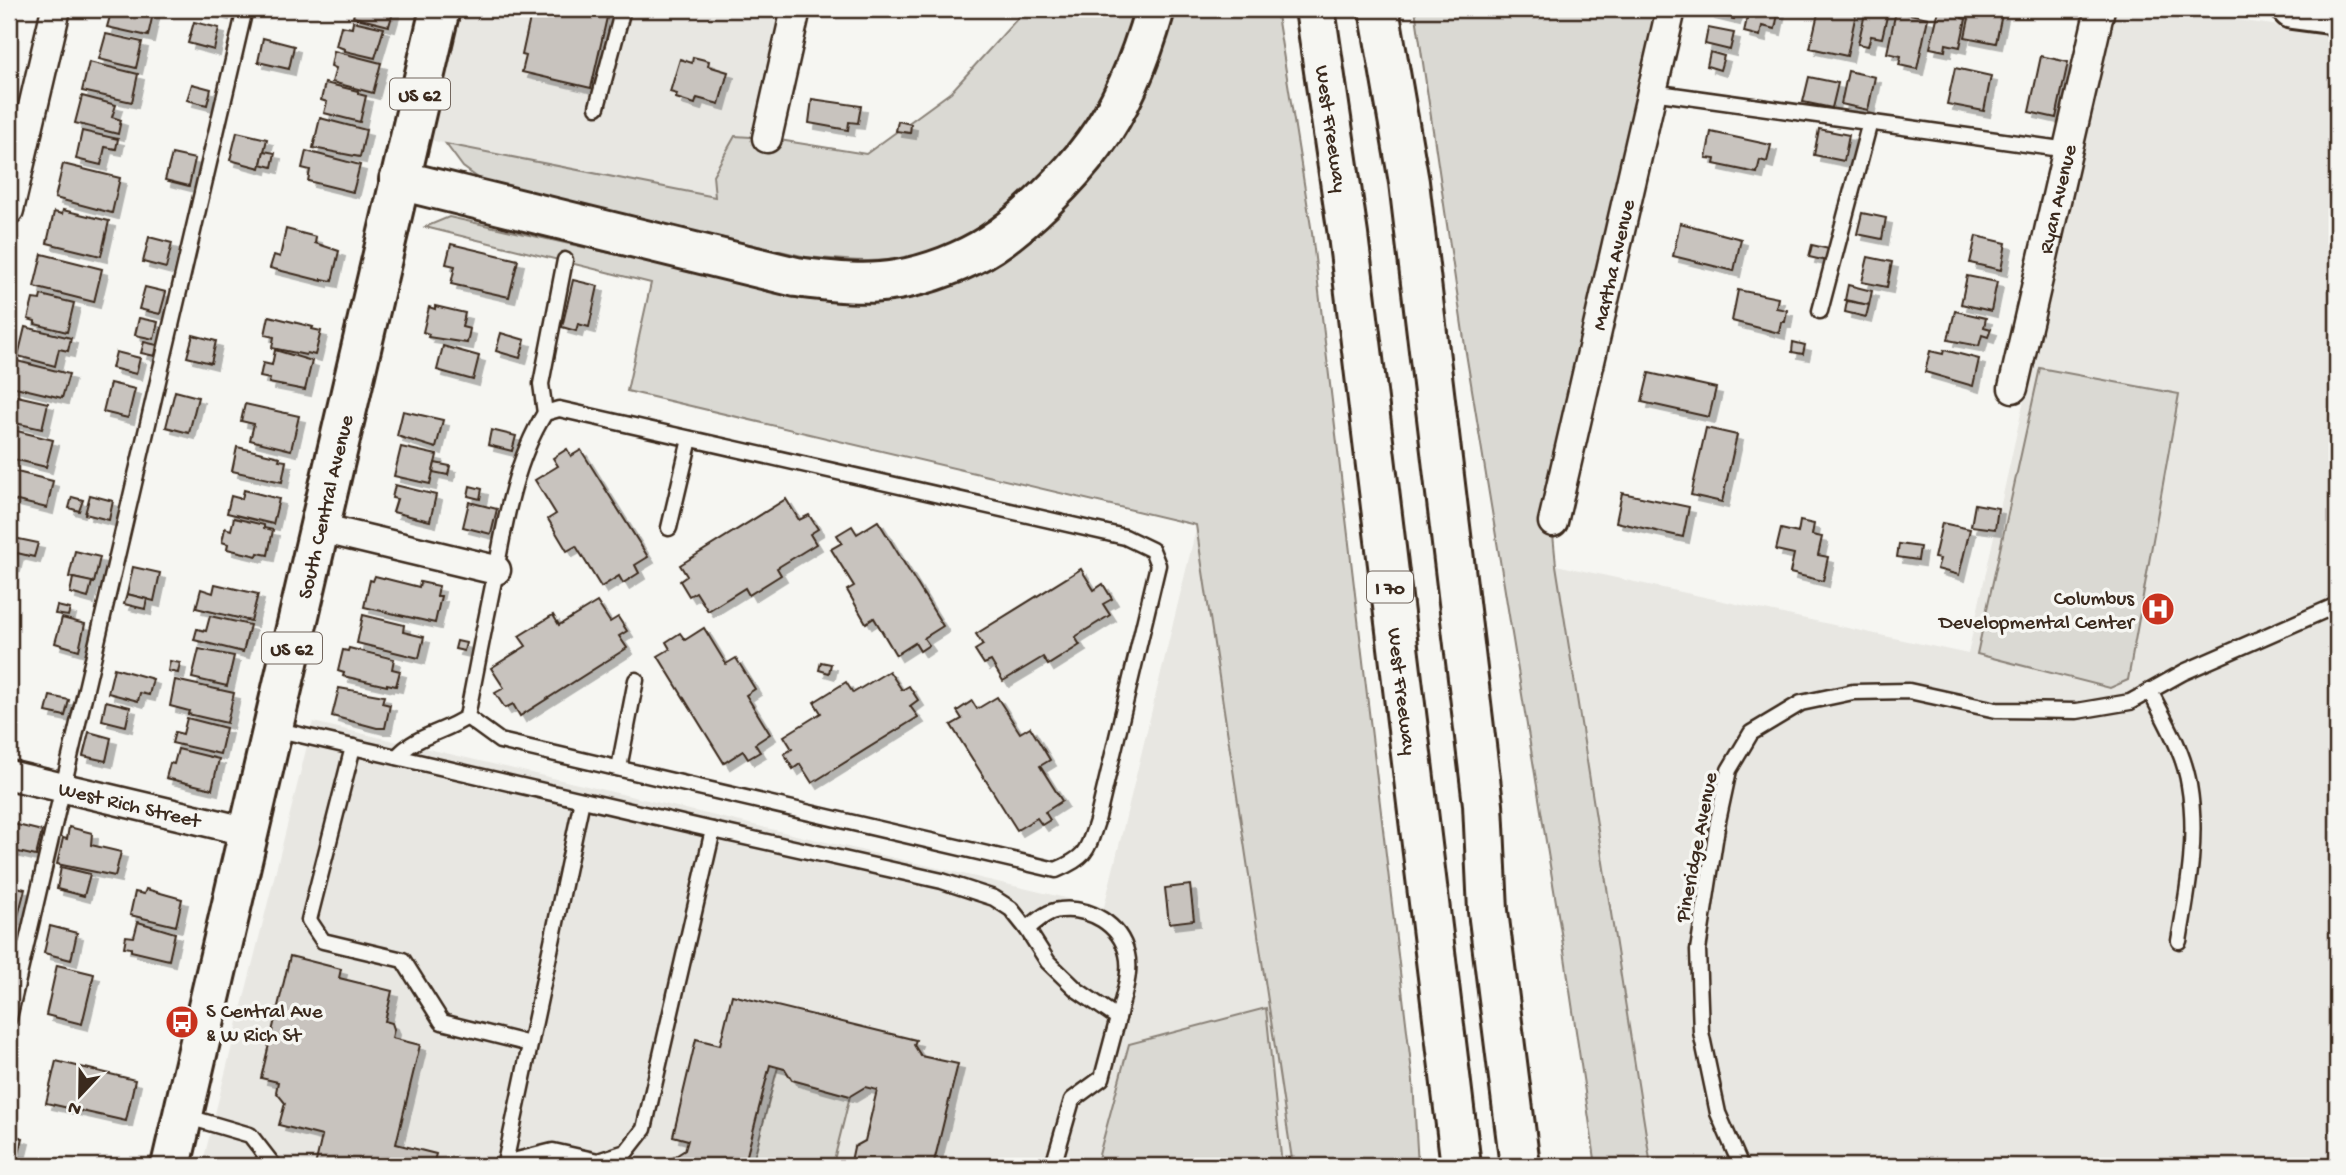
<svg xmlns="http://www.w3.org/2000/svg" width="2346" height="1175" viewBox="0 0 2346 1175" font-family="'Gochi Hand',sans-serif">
<defs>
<filter id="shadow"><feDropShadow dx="6" dy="6" stdDeviation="0" flood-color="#0004"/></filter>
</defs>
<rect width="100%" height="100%" fill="#f6f6f2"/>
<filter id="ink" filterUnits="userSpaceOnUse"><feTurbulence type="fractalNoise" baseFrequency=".0143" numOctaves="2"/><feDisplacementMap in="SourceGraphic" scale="14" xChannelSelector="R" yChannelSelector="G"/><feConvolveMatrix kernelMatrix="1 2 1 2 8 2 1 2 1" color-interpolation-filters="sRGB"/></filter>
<g filter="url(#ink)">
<g fill="#e8e7e2">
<polygon points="440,9 796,9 767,138 715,198 446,144 411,135"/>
<polygon points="2110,9 2160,9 2337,34 2337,1166 1651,1166 1556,565 1968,654"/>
<polygon points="1197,525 1293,1166 202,1166 313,722 1104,907"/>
</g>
<g fill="#dad9d3" stroke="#8a8278" stroke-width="2">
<path d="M 1026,9 L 1139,9 C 1105,112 1027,223 918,255 C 883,265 841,260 806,257 L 485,183 L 463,167 L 446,144 L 715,197 L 713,175 L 735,136 L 767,138 L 866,154 L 951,92 Z"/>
<polygon points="1173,9 1276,9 1312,233 1413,1081 1418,1166 1293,1166 1196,525 627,391 651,283 425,227 449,217 802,296 976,269"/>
<polygon points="1415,9 1657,9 1548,483 1556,565 1651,1166 1596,1166 1565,957 1466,353"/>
<polygon points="2040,368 2179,394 2128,680 2110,688 1977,654"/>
<polygon points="1266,1008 1282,1166 1096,1166 1129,1044"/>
<polygon points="778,1067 785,1069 792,1080 850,1096 834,1160 837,1166 752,1166"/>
</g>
<g fill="#c8c3be" stroke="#3b2a1e" stroke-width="2" filter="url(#shadow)">
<polygon points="112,9 154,9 148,36 107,27"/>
<polygon points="202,9 225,9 223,14"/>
<polygon points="355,9 394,9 389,26 353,17"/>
<polygon points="532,9 590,9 608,13 591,88 522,72 526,56 522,55"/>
<polygon points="1710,9 1737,9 1734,19 1709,13"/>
<polygon points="1749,9 1779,9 1775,29 1762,26 1760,36 1744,32"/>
<polygon points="1819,9 1857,9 1847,56 1810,48"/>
<polygon points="1866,9 1888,12 1882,38 1871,36 1868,46 1858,44"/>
<polygon points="1939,9 1965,9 1962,18 1966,19 1960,47 1946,44 1945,51 1930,48"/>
<polygon points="1971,9 2002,14 1996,43 1965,37"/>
<polygon points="1896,11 1928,18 1917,69 1899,65 1901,56 1887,53"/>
<polygon points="353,21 384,28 375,58 345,51 345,49 336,46 341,26 352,28"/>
<polygon points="194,22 219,28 214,50 188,43"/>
<polygon points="1708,28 1734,33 1730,50 1705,44"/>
<polygon points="106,34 142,42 136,68 99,59"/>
<polygon points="263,38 294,46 289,69 258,62"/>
<polygon points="334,51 381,63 373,93 332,82 336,68 331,66"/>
<polygon points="1710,52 1724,56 1720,70 1707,66"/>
<polygon points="2041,56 2068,62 2056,118 2029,112"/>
<polygon points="693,57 709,61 708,66 728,72 719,104 697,98 695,104 676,98 677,94 670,92 680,59 692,63"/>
<polygon points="89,62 138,74 132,102 82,91"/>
<polygon points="1955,68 1991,76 1984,111 1947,104"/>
<polygon points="1848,71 1875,77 1868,110 1841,104"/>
<polygon points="1809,77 1838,83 1832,108 1803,102"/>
<polygon points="325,83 358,91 358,94 366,96 360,122 324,113 327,102 321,100"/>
<polygon points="192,84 211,89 207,105 187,100"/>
<polygon points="82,96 116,105 112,117 121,120 118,134 75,123"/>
<polygon points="812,99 861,106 858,123 849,122 848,130 809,123"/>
<polygon points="320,118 366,130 360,157 313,148"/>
<polygon points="898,121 911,124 910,133 896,131"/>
<polygon points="1819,129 1849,135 1844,161 1814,155"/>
<polygon points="82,131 118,139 116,149 105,147 101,165 76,159"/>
<polygon points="237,132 267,139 260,168 230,160"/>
<polygon points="1711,132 1771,145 1767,162 1760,160 1757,173 1714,164 1715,159 1706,158"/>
<polygon points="264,151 275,153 272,167 261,164"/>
<polygon points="306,151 360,165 353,192 308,181 310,170 302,168"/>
<polygon points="172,154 195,159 189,186 165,180"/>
<polygon points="63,164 120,178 112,213 55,198"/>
<polygon points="63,210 109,221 101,256 47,243 54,212 62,214"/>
<polygon points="1862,213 1886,218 1882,239 1857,234"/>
<polygon points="1680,223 1741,239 1734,271 1673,256"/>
<polygon points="286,229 316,237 315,243 339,251 332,281 322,279 322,281 270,268 274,255 280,257"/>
<polygon points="1976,236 2006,243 2001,270 1970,263"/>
<polygon points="149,237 172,243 166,268 143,262"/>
<polygon points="451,244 518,260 509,297 451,284 455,266 446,264"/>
<polygon points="1812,245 1829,249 1827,261 1809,257"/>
<polygon points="42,254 102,269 94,302 34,287"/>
<polygon points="1868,257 1892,262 1887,287 1862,282"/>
<polygon points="1967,276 1997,282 1991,311 1961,304"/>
<polygon points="573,280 598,286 589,327 578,324 576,331 562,327"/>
<polygon points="1848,285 1872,291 1869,305 1845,300"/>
<polygon points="145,287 166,292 160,314 139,309"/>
<polygon points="1738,290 1778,298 1776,308 1787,310 1785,322 1781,322 1779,333 1732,321"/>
<polygon points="41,295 74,303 67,332 35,324 35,321 28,319 33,299 40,300"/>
<polygon points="1847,301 1869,305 1866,317 1845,312"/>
<polygon points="435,306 465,313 462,327 470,329 467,343 428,337 429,334 423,332 429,307 435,309"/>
<polygon points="1955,311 1986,318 1984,327 1991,329 1988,337 1982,335 1979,346 1948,340"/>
<polygon points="269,316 313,327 312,329 321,331 315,355 307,353 306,355 272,348 274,337 265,335"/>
<polygon points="139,318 158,322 154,339 135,335"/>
<polygon points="25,327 71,338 68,351 59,349 55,366 18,356"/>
<polygon points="501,333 525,340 520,358 496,351"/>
<polygon points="193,335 216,341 211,363 187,357"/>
<polygon points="144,342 157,345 155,356 141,353"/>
<polygon points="1793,342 1805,345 1803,354 1792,352"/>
<polygon points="443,346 479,356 473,380 437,370"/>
<polygon points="275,350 312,361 305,390 269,383 270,379 260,377 263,363 272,365"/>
<polygon points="1944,350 1979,359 1973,386 1925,372 1930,351 1943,354"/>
<polygon points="116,352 140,358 136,374 112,368"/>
<polygon points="17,361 69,374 62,398 11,386"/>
<polygon points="1649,373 1716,388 1709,417 1642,402"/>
<polygon points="110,383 135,389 128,418 103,412"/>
<polygon points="175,391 198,397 189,433 166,427"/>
<polygon points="17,396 48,403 42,429 11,422 12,418 9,417 9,398 16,400"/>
<polygon points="245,404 299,416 291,450 250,440 254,424 241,421"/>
<polygon points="403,411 443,420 436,448 397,436"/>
<polygon points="1706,428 1737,435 1722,502 1691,495"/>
<polygon points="13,430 53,440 46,467 9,458 9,432 12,433"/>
<polygon points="491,430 516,436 512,451 488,445"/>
<polygon points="237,447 280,457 279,460 286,461 282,482 232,471"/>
<polygon points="401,447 437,455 430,484 394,476"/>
<polygon points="567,449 571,456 581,450 648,557 635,565 639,573 623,583 619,576 601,587 576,546 567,551 548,519 556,514 535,480 558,466 553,458"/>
<polygon points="435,463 450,466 448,475 433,472"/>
<polygon points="9,470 53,481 47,508 9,499"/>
<polygon points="395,485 436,495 430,521 393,512 397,499 392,498"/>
<polygon points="470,486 482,489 480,499 468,496"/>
<polygon points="244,490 279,499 273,524 227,513 231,496 242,499"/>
<polygon points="1622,493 1689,507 1683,537 1616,522"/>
<polygon points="90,495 113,501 109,520 85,514"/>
<polygon points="72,497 83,500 79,511 69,508"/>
<polygon points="786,499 799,520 809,515 818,529 810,534 816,544 777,568 781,575 749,595 745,588 708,611 696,592 689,596 680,581 687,576 680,565"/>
<polygon points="469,502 497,509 491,534 463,527"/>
<polygon points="1975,504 1998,508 1995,529 1971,526"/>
<polygon points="234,518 264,525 264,528 273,530 268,555 258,553 257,556 227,549 228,544 222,542 225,528 231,530"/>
<polygon points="878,521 943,626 924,638 929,645 920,651 915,643 896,655 874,618 866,623 847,590 854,586 831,549 842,543 837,535 852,526 857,534"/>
<polygon points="1800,521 1814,524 1812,535 1822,537 1818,555 1828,557 1823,581 1790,573 1794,554 1776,550 1781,529 1798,533"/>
<polygon points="1942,523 1970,529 1959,575 1937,569 1940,559 1934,558"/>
<polygon points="9,537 38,543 34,557 17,553 14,566 9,565"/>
<polygon points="1899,544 1920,547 1918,560 1897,557"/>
<polygon points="75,551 100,557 94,583 69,577"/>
<polygon points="133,567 160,573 154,601 127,594"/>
<polygon points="1081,569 1094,590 1103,584 1112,599 1103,604 1110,615 1075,637 1080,645 1048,665 1043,657 1003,681 991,661 984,664 975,650 983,645 976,634"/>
<polygon points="375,576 419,587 420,582 439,586 437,596 441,596 435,623 364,607 370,580 373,581"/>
<polygon points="73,578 92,582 88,598 70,593"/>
<polygon points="215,584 258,594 251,621 196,608 201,589 213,593"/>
<polygon points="127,594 147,599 145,609 124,604"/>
<polygon points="597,602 610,622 618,617 627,631 619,636 627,648 520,716 513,704 505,708 495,693 504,688 491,668 526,646 519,636 553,615 559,625"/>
<polygon points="57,606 70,609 68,616 55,614"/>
<polygon points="363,615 404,625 403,632 424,637 419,658 357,643"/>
<polygon points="210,616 250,625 243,652 194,640 197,629 206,631"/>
<polygon points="62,618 85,624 79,650 55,643"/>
<polygon points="704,628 726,664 736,658 755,689 746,695 770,734 755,744 760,752 748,759 743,751 724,763 658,656 670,649 666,642 680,633 685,640"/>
<polygon points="457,641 466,643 464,651 455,649"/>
<polygon points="349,648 394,659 392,669 400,671 396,686 387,684 387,686 343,676 344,673 338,671 343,650 348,651"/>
<polygon points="199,649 234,656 227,686 192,678"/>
<polygon points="170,661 180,663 178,673 168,671"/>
<polygon points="821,662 831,664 829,673 819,670"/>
<polygon points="114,668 153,679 149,695 140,693 138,701 108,693"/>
<polygon points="889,671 902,690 909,686 918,700 910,706 918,717 812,783 800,764 793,769 784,754 792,749 784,736 821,713 814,702 846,682 853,693"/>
<polygon points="175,680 234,693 227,723 188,714 189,711 170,706"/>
<polygon points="339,688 384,696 382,703 390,705 385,728 377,728 332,716"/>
<polygon points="50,696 69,700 65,716 46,712"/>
<polygon points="997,697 1020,733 1030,727 1050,760 1040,766 1062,801 1045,812 1050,820 1042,825 1037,818 1017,830 951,725 962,719 957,711 972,701 977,709"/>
<polygon points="106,701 130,707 126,726 102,720"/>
<polygon points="187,718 226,728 220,754 172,743 175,732 183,734"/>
<polygon points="89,732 111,738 106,761 83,756"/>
<polygon points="178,749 219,759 212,789 166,778 170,763 174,764"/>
<polygon points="9,823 42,831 36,856 9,850"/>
<polygon points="69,827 92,833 91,845 121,852 115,876 57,864 63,838 67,839"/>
<polygon points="61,867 90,874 84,896 57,889"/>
<polygon points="9,885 25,889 17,920 9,918"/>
<polygon points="1190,885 1194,920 1169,923 1165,888"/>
<polygon points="146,889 182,899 176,926 130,915 135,892 144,894"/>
<polygon points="138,922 175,933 169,960 131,951 131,948 124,947 126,936 134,937"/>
<polygon points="50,926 77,933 71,960 44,953"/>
<polygon points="9,928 14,930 9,952"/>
<polygon points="290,956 341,969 339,978 392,991 385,1021 392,1023 394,1029 392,1038 420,1045 396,1144 436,1154 434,1161 456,1166 315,1166 322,1136 279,1125 285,1103 276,1092 278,1082 261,1078"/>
<polygon points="57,965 94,974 82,1024 46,1015"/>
<polygon points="732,995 916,1040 914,1045 921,1056 958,1064 933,1166 850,1166 854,1147 865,1141 877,1090 865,1087 850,1096 792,1080 785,1069 770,1065 745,1163 740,1166 660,1166 685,1150 688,1140 673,1136 696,1039 720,1045"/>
<polygon points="56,1061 135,1080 126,1121 46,1103"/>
<polygon points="9,1134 23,1138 16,1166 9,1165"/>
</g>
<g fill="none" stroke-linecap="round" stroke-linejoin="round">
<defs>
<g id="service">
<polyline points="1652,92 2068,150"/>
<polyline points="597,107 623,9"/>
<polyline points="1820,311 1870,122"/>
<path d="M 559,409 L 1125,537 L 1152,550 L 1158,565 L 1097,821 C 1087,851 1087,857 1056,870 L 500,741 L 467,717 C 476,670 485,623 495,576 C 505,521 515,461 545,413 Z"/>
<polyline points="545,413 541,384 565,260"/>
<polyline points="669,528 690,439"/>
<path d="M 2150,691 C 2165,721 2184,752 2189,785 C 2198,837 2188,889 2179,941"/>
<polyline points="274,729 353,747 309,920 323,941 403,960 442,1022 530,1044"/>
<polyline points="353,747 713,830 644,1129 626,1152 598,1161 553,1151 505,1163 504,1166"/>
<path d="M 397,757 C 415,735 444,733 467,717"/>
<polyline points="619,768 636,680"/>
<polyline points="713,830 942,881 994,898 1011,909 1027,929 1048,962 1077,990 1118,1018 1102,1078 1072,1100 1053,1166"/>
<path d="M 1027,929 C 1037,921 1047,911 1060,910 C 1090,907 1120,924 1127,954 C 1132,974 1122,998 1118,1018"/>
<polyline points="9,1018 245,9"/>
<polyline points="185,1116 250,1135 274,1166"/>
<polyline points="505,1163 582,800"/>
<polyline points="1741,1166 1718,1113 1701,1032 1698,950 1718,821 1729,770 1751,733 1801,703 1853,692 1909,691 1996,710 2077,711 2130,702 2184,672 2337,605"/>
</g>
<g id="minor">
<polyline points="767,138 796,9"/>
<polyline points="9,210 56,9"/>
<path id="s1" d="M 2013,388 L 2100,9"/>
<path id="s2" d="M 1553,522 L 1671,9"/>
<polyline points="320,528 496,570"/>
<path id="s3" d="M 9,775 L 250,832"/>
</g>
<polyline id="secondary" points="2292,9 2337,15"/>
<g id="primary">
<path id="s4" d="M 171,1166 L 440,9"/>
</g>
<g id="motorway">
<path id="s5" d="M 1315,9 L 1348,235 L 1461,1166"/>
<polyline points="1379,9 1409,182 1483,804 1488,911 1520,1166"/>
<path d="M 399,180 L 796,277 C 829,281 864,286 897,280 C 928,275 965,261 991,244 C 1025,222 1070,177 1094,144 C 1123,105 1142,55 1155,9"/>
</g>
</defs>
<use href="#service" stroke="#3b2a1e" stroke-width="19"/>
<use href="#minor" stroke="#3b2a1e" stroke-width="33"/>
<use href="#secondary" stroke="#3b2a1e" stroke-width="44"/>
<use href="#primary" stroke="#3b2a1e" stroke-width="44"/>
<use href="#motorway" stroke="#3b2a1e" stroke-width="44"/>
<use href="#service" stroke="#f6f6f2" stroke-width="14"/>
<use href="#minor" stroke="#f6f6f2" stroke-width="28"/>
<use href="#secondary" stroke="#f6f6f2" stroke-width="38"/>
<use href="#primary" stroke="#f6f6f2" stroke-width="38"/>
<use href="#motorway" stroke="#f6f6f2" stroke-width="38"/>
</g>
</g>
<defs>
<symbol id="hospital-disc" viewBox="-11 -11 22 22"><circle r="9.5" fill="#c8321e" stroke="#f6f6f2"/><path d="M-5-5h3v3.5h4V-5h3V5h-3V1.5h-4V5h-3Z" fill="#fff"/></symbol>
<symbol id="bus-disc" viewBox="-11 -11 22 22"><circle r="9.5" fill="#c8321e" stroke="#f6f6f2"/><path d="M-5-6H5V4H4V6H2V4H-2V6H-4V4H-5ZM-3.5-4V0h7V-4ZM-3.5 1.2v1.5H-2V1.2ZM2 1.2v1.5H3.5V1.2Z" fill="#fff"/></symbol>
</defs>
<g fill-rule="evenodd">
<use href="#hospital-disc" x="2139" y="590" width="38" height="38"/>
<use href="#bus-disc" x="163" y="1003" width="38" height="38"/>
</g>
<g text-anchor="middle" stroke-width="7" stroke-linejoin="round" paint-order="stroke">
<g fill="#f6f6f2" stroke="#73675e" stroke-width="2">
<rect x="390" y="78.5" width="60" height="31" rx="5"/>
<rect x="1367" y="571.5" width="46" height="31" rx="5"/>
<rect x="262" y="632.5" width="60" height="31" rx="5"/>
</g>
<g font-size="19" font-weight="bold" fill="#3b2a1e">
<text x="420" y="101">US 62</text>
<text x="1390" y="594">I 70</text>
<text x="292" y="655">US 62</text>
</g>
<g font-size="21" fill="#3b2a1e" stroke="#f6f6f2">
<text dy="7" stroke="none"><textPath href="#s5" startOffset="121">West Freeway</textPath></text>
<text dy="7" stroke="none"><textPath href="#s1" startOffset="194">Ryan Avenue</textPath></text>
<text dy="7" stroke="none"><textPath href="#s2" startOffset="264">Martha Avenue</textPath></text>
<text dy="7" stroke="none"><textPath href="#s4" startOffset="677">South Central Avenue</textPath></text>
<text dy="7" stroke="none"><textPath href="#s5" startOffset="688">West Freeway</textPath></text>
<text dy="7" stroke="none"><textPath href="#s3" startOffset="124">West Rich Street</textPath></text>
<text transform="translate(1695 847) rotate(-79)" y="7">Pineridge Avenue</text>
</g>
<g font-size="21" fill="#3b2a1e" stroke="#f6f6f2" text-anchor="end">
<text x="2134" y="604">Columbus<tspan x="2134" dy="24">Developmental Center</tspan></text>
<text x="206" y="1017" text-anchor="start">S Central Ave<tspan x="206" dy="24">&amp; W Rich St</tspan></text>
</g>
</g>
<rect width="2346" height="1175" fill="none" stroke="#f6f6f2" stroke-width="35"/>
<rect x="18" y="18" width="2311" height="1140" fill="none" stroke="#3b2a1e" stroke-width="2.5" filter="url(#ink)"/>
<g transform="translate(80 1095) rotate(202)" stroke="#f6f6f2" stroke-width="5" paint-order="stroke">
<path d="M0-5L12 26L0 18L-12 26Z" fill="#3b2a1e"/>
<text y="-10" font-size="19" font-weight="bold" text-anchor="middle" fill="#3b2a1e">N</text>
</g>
</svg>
